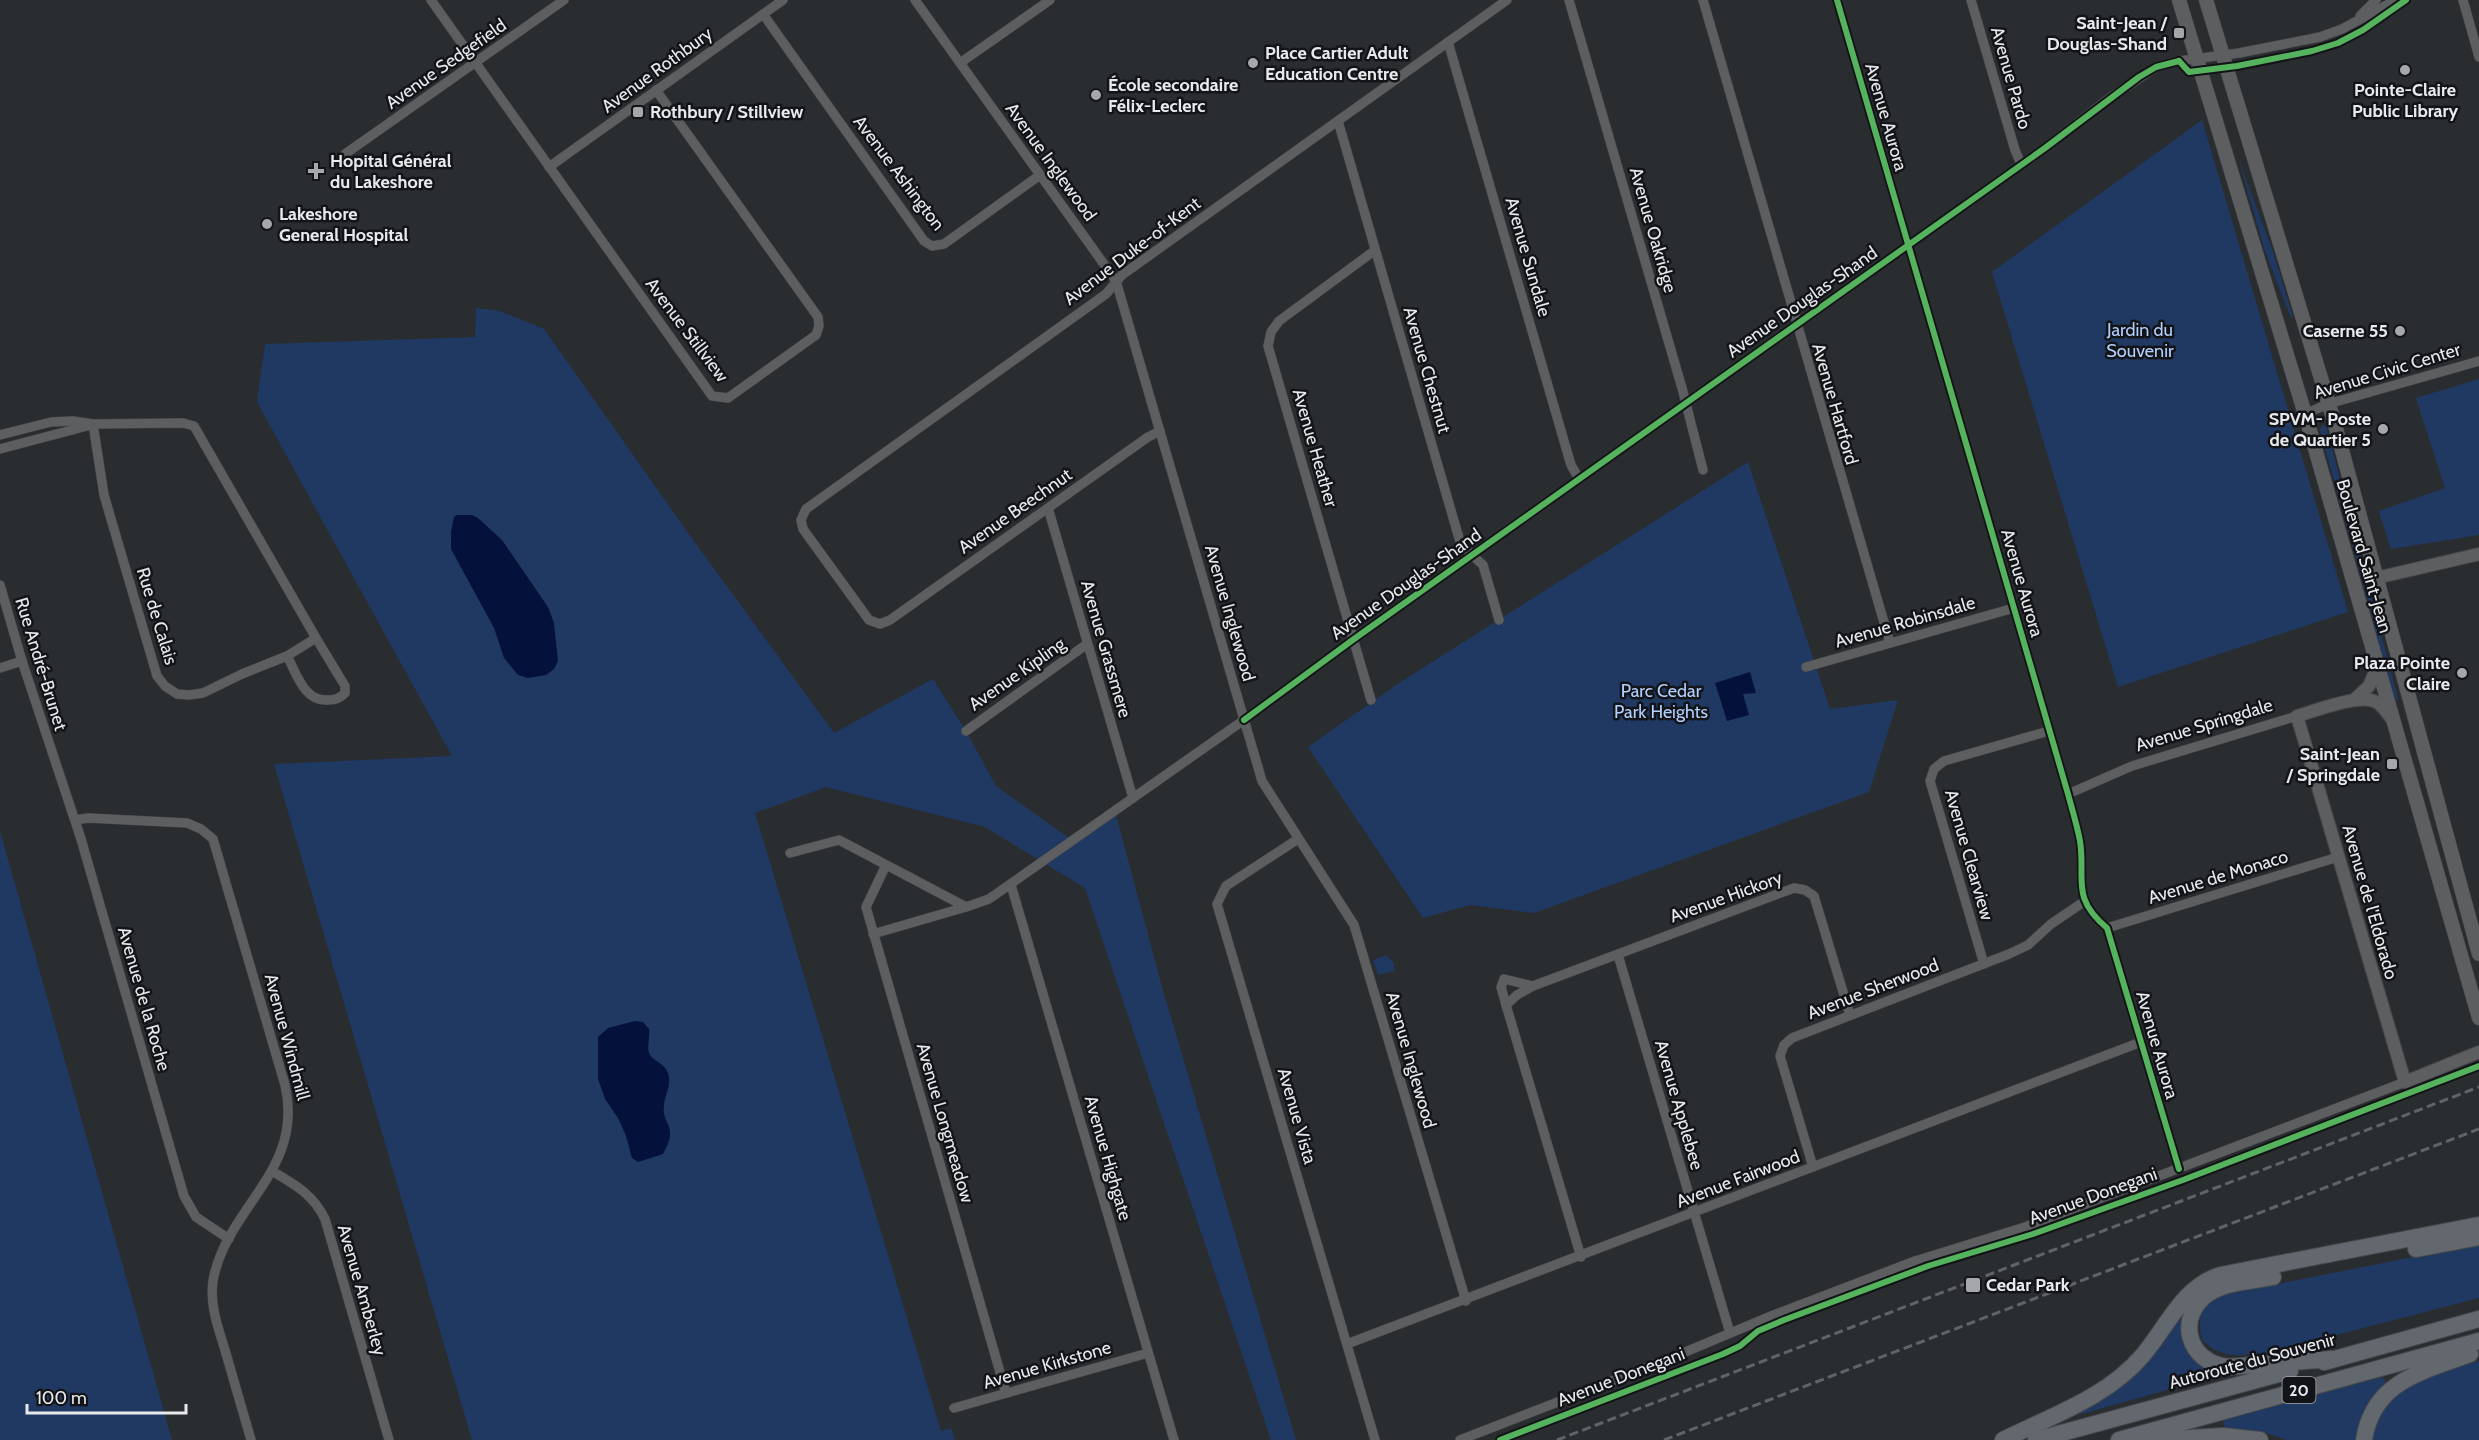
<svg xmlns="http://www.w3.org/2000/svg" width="2479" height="1440" viewBox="0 0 2479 1440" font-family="Cabin,sans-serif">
<rect width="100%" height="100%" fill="#2a2d30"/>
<g fill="#203962">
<polygon points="2202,120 2348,612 2118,687 1992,272"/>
<polygon points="2238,158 2273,252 2293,317 2291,318 2265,251"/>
<polygon points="476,308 500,311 544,329 691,537 834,733 933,679 966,731 996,786 1073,841 1115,811 1162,987 1296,1440 1271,1440 1085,888 985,827 826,787 755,813 941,1431 951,1428 955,1440 472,1440 274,764 452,756 257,402 265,344 475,337"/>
<polygon points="2479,379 2479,535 2391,549 2379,511 2445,488 2416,398"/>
<polygon points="2322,425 2326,426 2398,699 2395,700 2320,430"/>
<polygon points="1748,462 1830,709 1898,700 1869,792 1534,913 1470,905 1423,918 1308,747 1399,683"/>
<polygon points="0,831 172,1440 0,1440"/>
<polygon points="1386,955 1394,963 1394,971 1378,975 1373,960"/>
<path d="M 2479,1244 L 2479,1298 L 2271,1352 C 2244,1355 2223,1361 2202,1340 C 2197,1316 2201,1307 2222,1295 Z"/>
<polygon points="2178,1318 2184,1320 2195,1360 2204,1368 2227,1373 2082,1414 2079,1412"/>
<path d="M 2479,1361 L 2479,1440 L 2371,1440 C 2374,1431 2376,1421 2380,1413 C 2400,1378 2444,1371 2479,1361 Z"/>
<path d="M 2382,1377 L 2386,1382 C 2369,1399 2362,1417 2357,1440 L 2287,1440 L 2266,1433 L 2225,1429 L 2223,1420 Z"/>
</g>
<g fill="#04113b">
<polygon points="457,515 472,515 478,518 502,540 548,607 554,623 558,661 554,669 546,675 528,678 518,675 504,658 494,628 451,549 451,532 454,517"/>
<polygon points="1750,672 1756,693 1743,694 1749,715 1727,721 1715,683"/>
<path d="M 635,1021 L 643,1022 L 649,1029 C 650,1037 647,1046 649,1053 C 652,1061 665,1063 668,1073 C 672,1085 665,1094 664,1105 C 661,1126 680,1124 663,1154 L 638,1162 L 632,1158 L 626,1136 L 618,1118 L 605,1099 L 598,1079 L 598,1037 L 608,1028 Z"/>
</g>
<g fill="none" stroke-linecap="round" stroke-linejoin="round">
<defs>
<g id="minor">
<polyline points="431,0 712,396 728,398 816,335 819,326 818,317 656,90"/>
<polyline points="915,0 1116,281 1262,781 1354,925 1466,1301"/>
<polyline points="1569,0 1682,388 1703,470"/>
<polyline points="1703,0 1890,643"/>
<path d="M 1837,0 L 2068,794 C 2072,809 2077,825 2080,841 C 2086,879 2070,897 2107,928 L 2179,1169"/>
<polyline points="1971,0 2015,150 2021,164"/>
<polyline points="2463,0 2479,57"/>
<polyline points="763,14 924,241 932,246 944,244 1040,175"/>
<polyline points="2360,16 2376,0"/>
<polyline points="1448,42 1571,465 1579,479"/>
<polyline points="960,63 1050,0"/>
<polyline points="1338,121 1461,545 1483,565 1499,620"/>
<polyline points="345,154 564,0"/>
<polyline points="549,167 783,0"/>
<polyline points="2305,414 2328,404 2479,361"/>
<polyline points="1160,431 1148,437 890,620 880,624 869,620 803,529 801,520 806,509 1106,294 1122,275 1507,0"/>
<polyline points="0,435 51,422 73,421 93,424 183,423 194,426 316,638 287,656 242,674 203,693 189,695 177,694 165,686 157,676 104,495 93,424"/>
<polyline points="0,449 91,425"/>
<polyline points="1048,508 1133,798"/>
<polyline points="0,585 22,661 81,839 184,1196 196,1217 229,1239"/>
<path d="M 287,656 C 297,674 304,702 328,700 C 336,700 340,698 345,693 L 345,686 L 316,638"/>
<polyline points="1806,667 2014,608"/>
<polyline points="0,668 22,661"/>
<polyline points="1371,700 1268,346 1271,332 1279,321 1374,251"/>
<polyline points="966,731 1087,644"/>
<polyline points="2068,794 2132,766 2297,716"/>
<path d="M 75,820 L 88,818 L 187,823 L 201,829 L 213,839 L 285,1085 C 305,1171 226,1207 213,1281 C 209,1307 220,1332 227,1357 C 235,1384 243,1412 251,1440"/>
<polyline points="1298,839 1226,886 1217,904 1375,1440"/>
<polyline points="790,853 839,840 966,907 989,899 1244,720 1354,639 2045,148 2111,97 2156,67 2179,61 2239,53 2320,37 2342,29 2396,0"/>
<polyline points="886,865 866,907 1006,1393"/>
<polyline points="1011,885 1174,1440"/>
<polyline points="2107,928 2338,857"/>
<polyline points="873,934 966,907"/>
<polyline points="1618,955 1730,1333"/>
<polyline points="1984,964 1930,781 1934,769 1944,761 2049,731"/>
<polyline points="1506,1005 1517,995 1533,986"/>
<polyline points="1813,1167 1780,1056 1784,1045 1792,1038 2009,954 2028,945 2051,924 2085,901"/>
<path d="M 272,1171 C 294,1184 313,1194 325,1219 L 389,1440"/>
<polyline points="1581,1257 1506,1005 1501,987 1504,979 1533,986 1794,888 1805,890 1814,896 1850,1015"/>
<polyline points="1347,1344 2141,1042"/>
<polyline points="954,1408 1148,1353"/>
<polyline points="1460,1440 1671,1358 1771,1316 1915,1261 2025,1227 2405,1082"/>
</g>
<g id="tertiary">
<polyline points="2376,578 2479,554"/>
<polyline points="2354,700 2369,686 2377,667"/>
<path d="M 2392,719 C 2387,713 2382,705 2376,702 C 2360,693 2315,711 2297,716 L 2405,1082 L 2479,1052"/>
</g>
<g id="secondary">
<polyline points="2179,0 2308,424 2479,1018"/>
<polyline points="2206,0 2334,421 2479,954"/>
</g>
<g id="motorway">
<polyline points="2416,1249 2479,1237"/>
<path d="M 2273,1277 C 2253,1281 2226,1282 2209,1293 C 2175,1316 2187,1363 2228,1367 L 2332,1359"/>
<polyline points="2324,1362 2479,1319"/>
<path d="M 2003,1440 C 2051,1416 2108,1397 2143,1355 C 2167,1327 2183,1286 2221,1275 L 2479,1225"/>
<polyline points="2036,1440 2290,1371"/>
<polyline points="2119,1440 2479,1341"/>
<polyline points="2156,1440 2223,1436 2260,1440"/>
<path d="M 2364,1440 C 2373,1381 2422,1372 2470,1354"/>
</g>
</defs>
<use href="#minor" stroke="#46484b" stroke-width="10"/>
<use href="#tertiary" stroke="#46484b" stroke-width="14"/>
<use href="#secondary" stroke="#46484b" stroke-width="15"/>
<use href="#motorway" stroke="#46484b" stroke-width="18"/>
<use href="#minor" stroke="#5d5e60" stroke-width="9"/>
<use href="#tertiary" stroke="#5d5e60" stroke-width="12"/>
<use href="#secondary" stroke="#5d5e60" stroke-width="14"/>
<use href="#motorway" stroke="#62686e" stroke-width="16"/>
<g stroke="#616466" stroke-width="3" stroke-dasharray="9 4.5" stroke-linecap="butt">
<polyline points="1557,1440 2479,1087"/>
<polyline points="1664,1440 2479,1129"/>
</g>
<defs>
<g id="cycleway">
<path d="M 1837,0 L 2068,794 C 2072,809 2077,825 2080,841 C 2086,879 2070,897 2107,928 L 2179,1169"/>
<polyline points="2179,61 2189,72 2237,66 2312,51 2338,43 2363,30 2406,0"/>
<polyline points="1244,720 1354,639 2045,148 2139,77 2156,67 2179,61"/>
<polyline points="1500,1440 1723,1354 1740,1346 1758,1331 1784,1320 1928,1266 2033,1234 2183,1180 2479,1066"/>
</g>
</defs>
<use href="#cycleway" stroke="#131417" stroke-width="10"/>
<use href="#cycleway" stroke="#56b35d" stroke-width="6"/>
</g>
<g fill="#a5a7ab" stroke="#131417" stroke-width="2">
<rect x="2173" y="27" width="12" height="12" rx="3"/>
<circle cx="1253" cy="63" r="6"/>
<circle cx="2405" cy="70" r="6"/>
<circle cx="1096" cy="95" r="6"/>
<rect x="632" y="106" width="12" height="12" rx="3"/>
<path d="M313 162h6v6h6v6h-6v6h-6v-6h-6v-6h6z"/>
<circle cx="267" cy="224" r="6"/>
<circle cx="2400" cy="331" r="6"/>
<circle cx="2383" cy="429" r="6"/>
<circle cx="2462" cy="673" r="6"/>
<rect x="2386" y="758" width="12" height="12" rx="3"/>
<rect x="1965" y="1277" width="16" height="16" rx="3"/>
</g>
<g text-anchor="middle" stroke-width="5" stroke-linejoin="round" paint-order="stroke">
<rect fill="#131417" stroke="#a7a9ad" stroke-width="1.5" x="2282.5" y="1377" width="33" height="26" rx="4.5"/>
<g font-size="16" font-weight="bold" fill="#e7e9ed">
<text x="2299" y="1396">20</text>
</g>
<g font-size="18" font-weight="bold" fill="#e7e9ed" stroke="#131417" text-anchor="start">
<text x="2167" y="29" text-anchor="end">Saint-Jean /<tspan x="2167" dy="21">Douglas-Shand</tspan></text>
<text x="1265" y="59">Place Cartier Adult<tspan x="1265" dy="21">Education Centre</tspan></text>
<text x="1108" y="91">École secondaire<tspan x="1108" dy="21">Félix-Leclerc</tspan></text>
<text x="2405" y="96" text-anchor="middle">Pointe-Claire<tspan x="2405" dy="21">Public Library</tspan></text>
<text x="650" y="118">Rothbury / Stillview</text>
<text x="330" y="167">Hopital Général<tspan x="330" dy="21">du Lakeshore</tspan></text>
<text x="279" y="220">Lakeshore<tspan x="279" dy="21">General Hospital</tspan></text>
<text x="2388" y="337" text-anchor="end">Caserne 55</text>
<text x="2371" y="425" text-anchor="end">SPVM- Poste<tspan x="2371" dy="21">de Quartier 5</tspan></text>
<text x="2450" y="669" text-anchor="end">Plaza Pointe<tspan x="2450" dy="21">Claire</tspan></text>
<text x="2380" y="760" text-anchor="end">Saint-Jean<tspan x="2380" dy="21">/ Springdale</tspan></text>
<text x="1986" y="1291">Cedar Park</text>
</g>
<g font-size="18" fill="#e7e9ed" stroke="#131417">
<text transform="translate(446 64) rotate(-35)" y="6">Avenue Sedgefield</text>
<text transform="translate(657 70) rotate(-36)" y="6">Avenue Rothbury</text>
<text transform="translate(2011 78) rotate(74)" y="6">Avenue Pardo</text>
<text transform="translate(1886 117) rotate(74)" y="6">Avenue Aurora</text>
<text transform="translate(1051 162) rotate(54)" y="6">Avenue Inglewood</text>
<text transform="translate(899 173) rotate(53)" y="6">Avenue Ashington</text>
<text transform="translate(1653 230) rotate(74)" y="6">Avenue Oakridge</text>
<text transform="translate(1132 251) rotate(-37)" y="6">Avenue Duke-of-Kent</text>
<text transform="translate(1528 257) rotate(74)" y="6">Avenue Sundale</text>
<text transform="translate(1802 302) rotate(-35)" y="6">Avenue Douglas-Shand</text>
<text transform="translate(687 330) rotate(53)" y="6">Avenue Stillview</text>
<text transform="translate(1427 370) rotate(74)" y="6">Avenue Chestnut</text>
<text transform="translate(2387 371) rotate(-17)" y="6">Avenue Civic Center</text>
<text transform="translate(1835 404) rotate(74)" y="6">Avenue Hartford</text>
<text transform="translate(1315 448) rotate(74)" y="6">Avenue Heather</text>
<text transform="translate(1015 511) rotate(-35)" y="6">Avenue Beechnut</text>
<text transform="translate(2364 556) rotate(74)" y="6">Boulevard Saint-Jean</text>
<text transform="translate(2022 583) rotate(74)" y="6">Avenue Aurora</text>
<text transform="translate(1406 584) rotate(-35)" y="6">Avenue Douglas-Shand</text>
<text transform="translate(1230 613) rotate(74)" y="6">Avenue Inglewood</text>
<text transform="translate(157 616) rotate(73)" y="6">Rue de Calais</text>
<text transform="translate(1905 622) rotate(-16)" y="6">Avenue Robinsdale</text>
<text transform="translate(1106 649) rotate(74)" y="6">Avenue Grassmere</text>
<text transform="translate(41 664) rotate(73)" y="6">Rue André-Brunet</text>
<text transform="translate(1017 674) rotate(-35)" y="6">Avenue Kipling</text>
<text transform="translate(2204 725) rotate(-17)" y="6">Avenue Springdale</text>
<text transform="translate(1969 855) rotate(74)" y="6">Avenue Clearview</text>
<text transform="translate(2218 877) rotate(-17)" y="6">Avenue de Monaco</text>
<text transform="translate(1726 897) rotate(-20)" y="6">Avenue Hickory</text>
<text transform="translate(2370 902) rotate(74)" y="6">Avenue de l'Eldorado</text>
<text transform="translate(1873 989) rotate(-21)" y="6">Avenue Sherwood</text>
<text transform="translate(144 999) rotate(74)" y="6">Avenue de la Roche</text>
<text transform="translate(287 1037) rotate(75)" y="6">Avenue Windmill</text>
<text transform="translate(2157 1045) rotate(74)" y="6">Avenue Aurora</text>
<text transform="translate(1411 1060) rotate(74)" y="6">Avenue Inglewood</text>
<text transform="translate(1679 1105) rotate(74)" y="6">Avenue Applebee</text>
<text transform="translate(1297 1116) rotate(74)" y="6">Avenue Vista</text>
<text transform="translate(945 1123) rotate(74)" y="6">Avenue Longmeadow</text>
<text transform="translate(1108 1158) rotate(74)" y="6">Avenue Highgate</text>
<text transform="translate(1738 1179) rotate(-21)" y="6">Avenue Fairwood</text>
<text transform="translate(2093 1196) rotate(-20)" y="6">Avenue Donegani</text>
<text transform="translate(362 1290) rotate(74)" y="6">Avenue Amberley</text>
<text transform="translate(2252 1361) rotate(-15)" y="6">Autoroute du Souvenir</text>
<text transform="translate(1047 1365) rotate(-16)" y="6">Avenue Kirkstone</text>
<text transform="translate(1621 1377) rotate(-21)" y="6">Avenue Donegani</text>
</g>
<g font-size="18" fill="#b1cfff" stroke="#131417">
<text x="2140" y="336">Jardin du<tspan x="2140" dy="21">Souvenir</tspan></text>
<text x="1661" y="697">Parc Cedar<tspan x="1661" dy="21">Park Heights</tspan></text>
</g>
</g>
<path d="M27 1404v9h159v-9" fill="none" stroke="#e7e9ed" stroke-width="3"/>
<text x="36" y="1404" font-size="18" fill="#e7e9ed" stroke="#131417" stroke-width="4.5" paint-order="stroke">100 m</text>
</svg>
